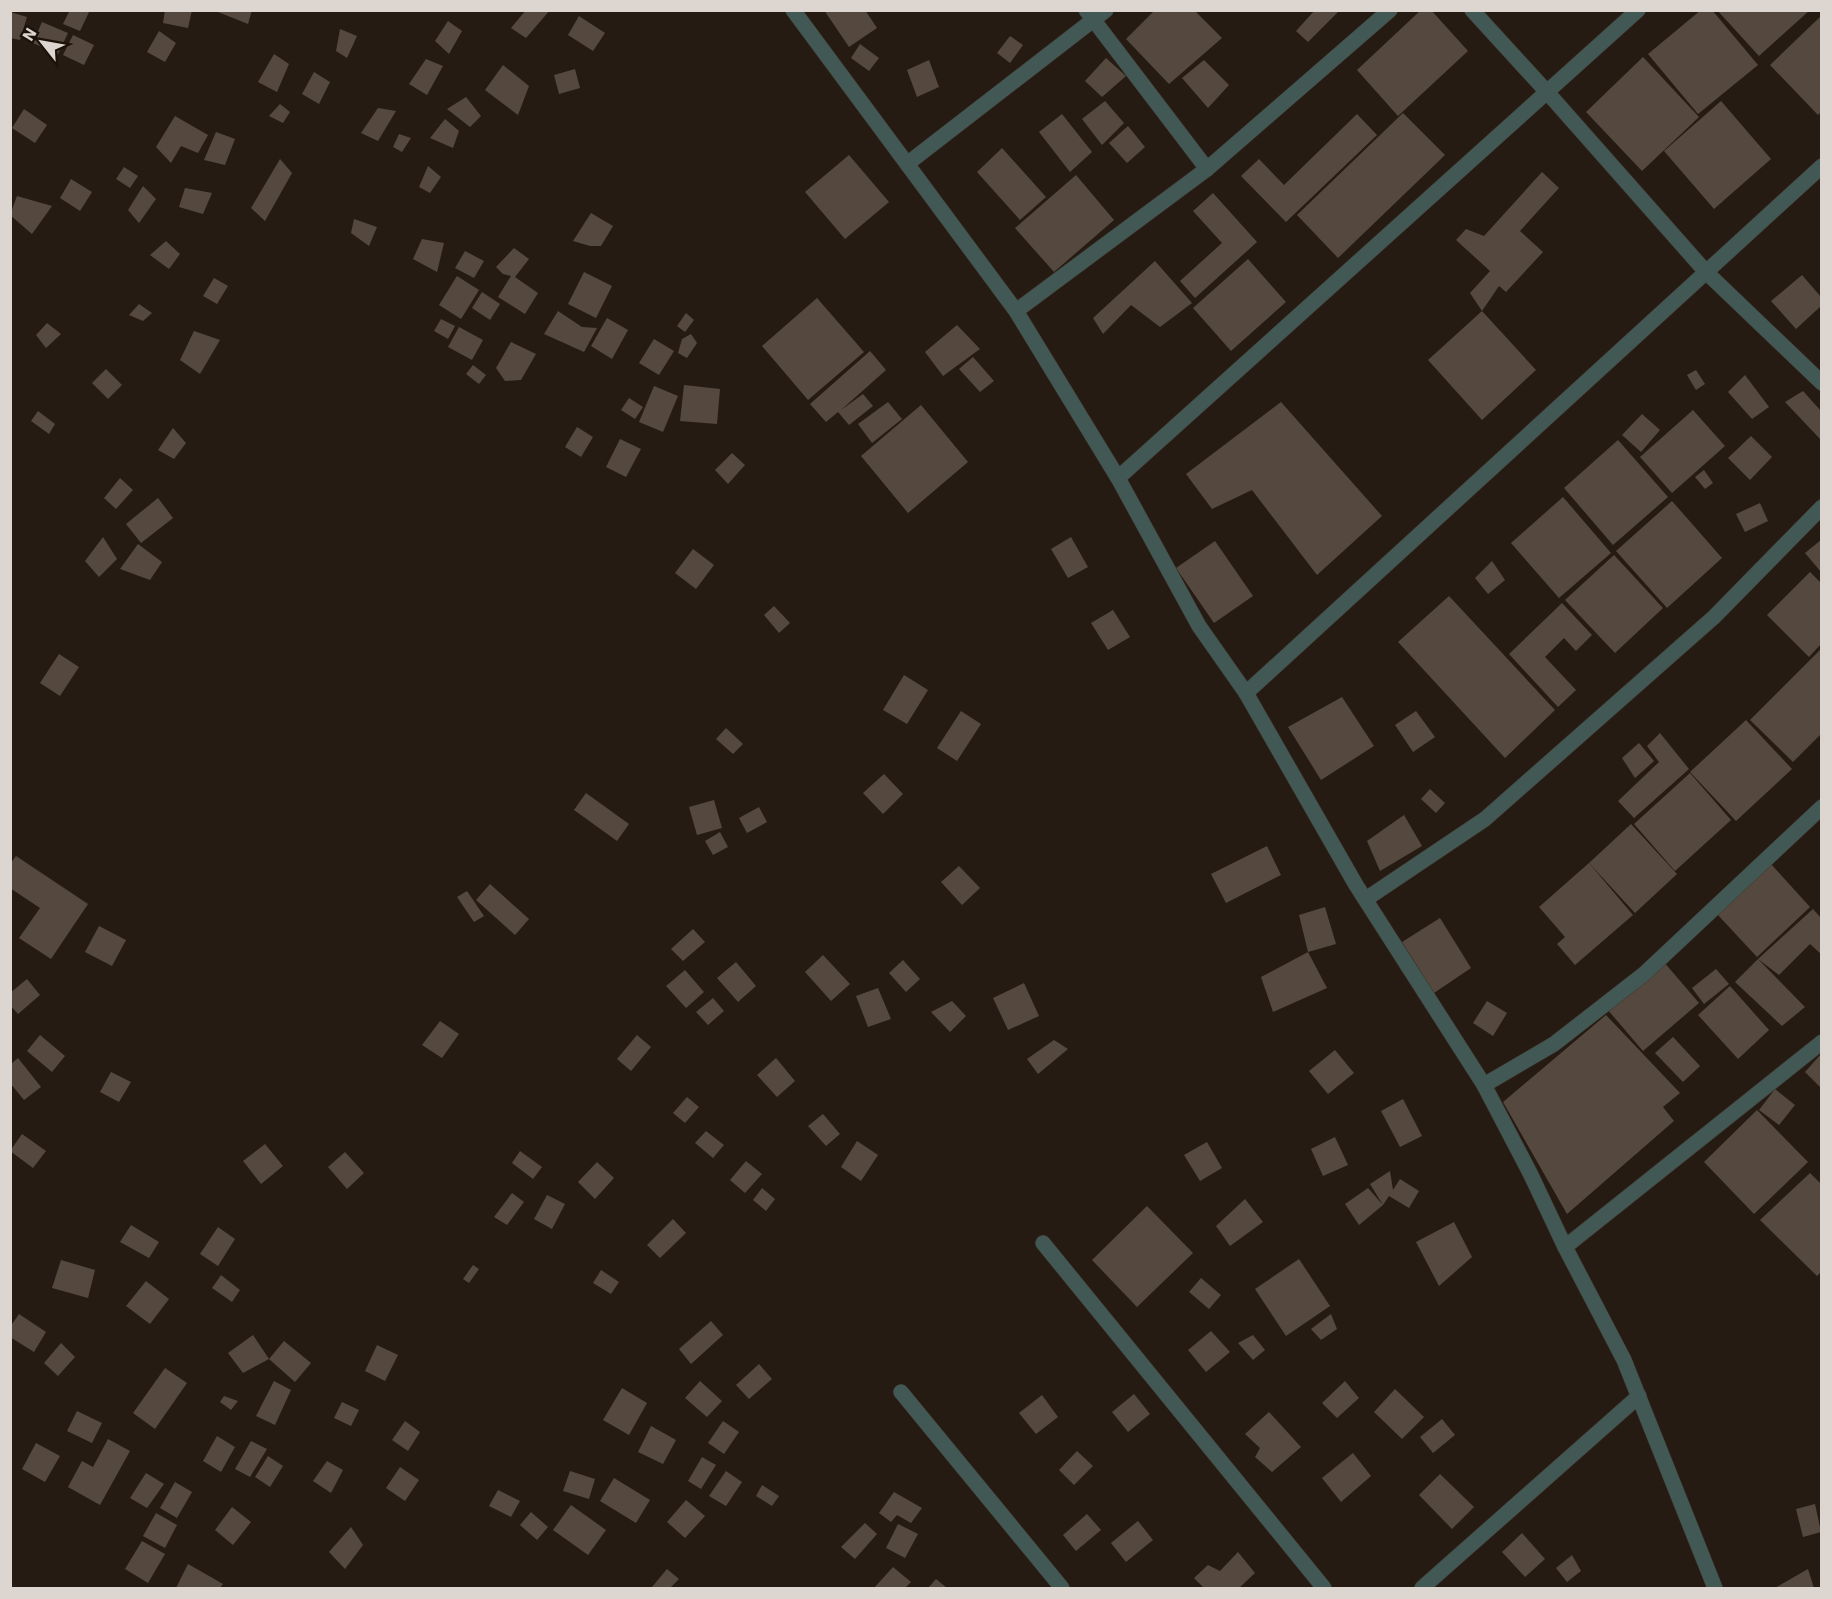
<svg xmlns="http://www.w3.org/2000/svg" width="1832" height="1599" viewBox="0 0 1832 1599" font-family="'IBM Plex Sans',sans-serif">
<rect width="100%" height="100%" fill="#261b12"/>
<g fill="#55493f">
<polygon points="70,10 90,10 80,31 63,24"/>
<polygon points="165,10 192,10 188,28 163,23"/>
<polygon points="213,10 252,10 248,24"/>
<polygon points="526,10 550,10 526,38 511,28"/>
<polygon points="824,10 865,10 877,28 849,47"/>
<polygon points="1155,10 1194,10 1222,38 1169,84 1126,39"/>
<polygon points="1315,10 1338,12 1308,42 1296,31"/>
<polygon points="1421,10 1431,10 1468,51 1398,116 1357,70"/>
<polygon points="1701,10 1712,10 1758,65 1698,114 1648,54"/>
<polygon points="1717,10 1810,10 1759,56"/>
<polygon points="10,12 27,17 20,40 10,38"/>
<polygon points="579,16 605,33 593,51 568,35"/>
<polygon points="1821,16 1821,112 1818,115 1770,65"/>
<polygon points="448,21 462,31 449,54 435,41"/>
<polygon points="42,22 68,33 58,54 33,43"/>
<polygon points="340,29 357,36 347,58 336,51"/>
<polygon points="159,31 176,43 165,62 147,52"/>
<polygon points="73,35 94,45 84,65 63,55"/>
<polygon points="1010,36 1023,45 1010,63 997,53"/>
<polygon points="860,44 879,58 869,71 851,58"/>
<polygon points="274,54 289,64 277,92 258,82"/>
<polygon points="1643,57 1699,117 1642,171 1586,112"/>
<polygon points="1106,58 1126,76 1102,97 1085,81"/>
<polygon points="426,59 443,66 427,95 409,84"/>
<polygon points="929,60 939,87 917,97 907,70"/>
<polygon points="1204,60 1229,85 1208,108 1182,78"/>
<polygon points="503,65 529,86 518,115 485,90"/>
<polygon points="575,69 580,88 559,94 554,75"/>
<polygon points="314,72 330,82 319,104 302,94"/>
<polygon points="466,97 481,116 470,127 447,109"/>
<polygon points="1105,101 1124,123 1102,145 1082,119"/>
<polygon points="1721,101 1771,159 1714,209 1664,151"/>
<polygon points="280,104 290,112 283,123 269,116"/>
<polygon points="378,108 396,111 378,141 361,133"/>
<polygon points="24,109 47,125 35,143 12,128"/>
<polygon points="1403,113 1445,155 1338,258 1297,215"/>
<polygon points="1062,114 1092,152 1070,172 1039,132"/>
<polygon points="1357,114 1377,135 1286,222 1241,176 1259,159 1284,185"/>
<polygon points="175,116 208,135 198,153 181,146 171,163 156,147"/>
<polygon points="445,119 459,131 453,148 430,138"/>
<polygon points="1128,126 1145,147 1127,163 1109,143"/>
<polygon points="216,132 235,139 225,165 204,160"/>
<polygon points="399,134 411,138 402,152 393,147"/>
<polygon points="1002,148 1046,197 1020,220 977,172"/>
<polygon points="849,155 889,202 845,239 805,192"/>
<polygon points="280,159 292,173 265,221 251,208"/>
<polygon points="428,166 441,177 430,193 419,187"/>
<polygon points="124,167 138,176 130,188 116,179"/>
<polygon points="1542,172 1559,188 1520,231 1543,252 1506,292 1499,286 1482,311 1470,293 1490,271 1456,240 1466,229 1484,236"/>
<polygon points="1076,175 1114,220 1054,272 1015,228"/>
<polygon points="71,179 92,192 80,211 60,198"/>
<polygon points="143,186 156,199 139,223 128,210"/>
<polygon points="185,188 212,193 203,214 179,207"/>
<polygon points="1213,193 1257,242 1195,298 1180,281 1222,243 1193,211"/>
<polygon points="17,196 52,206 32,234 10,215"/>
<polygon points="591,213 613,226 601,246 590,246 573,241"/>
<polygon points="354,219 377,227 369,246 351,233"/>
<polygon points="422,239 444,243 437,272 413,259"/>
<polygon points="166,241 180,254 169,269 150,255"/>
<polygon points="514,248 529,259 515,277 538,293 525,314 498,297 511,276 503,274 496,267"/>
<polygon points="465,251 484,261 474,278 455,268"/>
<polygon points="1248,259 1286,302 1231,351 1193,308"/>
<polygon points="1155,261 1192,303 1160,327 1131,305 1103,334 1093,318"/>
<polygon points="584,272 612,286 596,318 568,304"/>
<polygon points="1802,275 1821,297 1821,306 1796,329 1771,301"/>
<polygon points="457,276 479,290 461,319 439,305"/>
<polygon points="214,278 228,286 217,304 203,296"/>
<polygon points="482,292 500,304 490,320 472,308"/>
<polygon points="817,298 864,352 808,400 762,346"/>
<polygon points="139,304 152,313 143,321 129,315"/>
<polygon points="558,311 582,327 597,328 584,352 544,334"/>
<polygon points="1482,311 1536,370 1482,420 1428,360"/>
<polygon points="686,313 694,320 685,332 677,326"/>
<polygon points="607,318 628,330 612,359 591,346"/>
<polygon points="441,319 455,326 448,339 434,331"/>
<polygon points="47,323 61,334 46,348 36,335"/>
<polygon points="957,325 980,349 943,376 925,352"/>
<polygon points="459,327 483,340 472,360 448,347"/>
<polygon points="194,331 220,340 200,374 180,360"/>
<polygon points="691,334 697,343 687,358 678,353 682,339"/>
<polygon points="654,339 674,351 659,375 639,363"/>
<polygon points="511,342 536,354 521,380 505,381 496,368"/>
<polygon points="870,351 886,370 841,410 863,394 873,406 849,425 838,412 826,422 810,404"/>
<polygon points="973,357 994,381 980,392 959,369"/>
<polygon points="473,365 486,375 479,384 466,374"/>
<polygon points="106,369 122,385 108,399 92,383"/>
<polygon points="1696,370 1705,384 1696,390 1687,375"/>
<polygon points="1745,375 1769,407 1752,419 1728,392"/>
<polygon points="684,385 720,389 717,424 680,421"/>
<polygon points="654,386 678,396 663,432 639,422"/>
<polygon points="1803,391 1821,411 1821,440 1785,402"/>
<polygon points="629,398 643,407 635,419 621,410"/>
<polygon points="888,402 902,419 872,443 858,424"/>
<polygon points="1281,402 1382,516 1317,575 1252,490 1212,509 1186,474"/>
<polygon points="921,405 968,462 908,513 861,456"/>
<polygon points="1693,410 1725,446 1672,493 1640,457"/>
<polygon points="38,411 55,424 49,434 31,421"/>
<polygon points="1642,414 1660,430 1641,452 1622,435"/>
<polygon points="577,427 593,437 581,457 565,447"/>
<polygon points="173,428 186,443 174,459 158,450"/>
<polygon points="1751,436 1772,457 1750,480 1728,458"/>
<polygon points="620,439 641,449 626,477 606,467"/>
<polygon points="1618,440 1668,497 1613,545 1564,488"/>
<polygon points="732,453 745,465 728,484 715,470"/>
<polygon points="1704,470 1713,483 1705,489 1695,477"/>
<polygon points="120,478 133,490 116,509 104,498"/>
<polygon points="1563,497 1611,553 1559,598 1511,543"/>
<polygon points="158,498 173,518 141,543 126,524"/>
<polygon points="1672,501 1722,558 1667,608 1616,551"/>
<polygon points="1760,503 1768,521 1745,532 1736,514"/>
<polygon points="103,537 117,559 99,577 85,561"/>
<polygon points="1071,537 1088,567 1068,578 1051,549"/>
<polygon points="1821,540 1821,572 1805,553"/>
<polygon points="1215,541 1253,596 1214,623 1176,568"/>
<polygon points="138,544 162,562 150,580 120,569"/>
<polygon points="693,549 714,565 696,589 675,573"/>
<polygon points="1614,555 1663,608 1615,653 1565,600"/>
<polygon points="1492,561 1505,580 1488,594 1475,578"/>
<polygon points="1810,572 1821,583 1821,644 1809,657 1767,615"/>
<polygon points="1449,596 1555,710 1505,758 1398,642"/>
<polygon points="1562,603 1592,635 1576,651 1564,638 1545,657 1576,690 1558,707 1509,654"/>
<polygon points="774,606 790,623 779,633 764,615"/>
<polygon points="1113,610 1130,637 1108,650 1091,623"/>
<polygon points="1821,649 1821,734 1793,762 1750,720"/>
<polygon points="59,654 79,667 60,696 40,683"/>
<polygon points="904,675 928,690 907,724 883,710"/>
<polygon points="1342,697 1374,746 1321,780 1288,727"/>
<polygon points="961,711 981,724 957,761 937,748"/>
<polygon points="1416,711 1435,737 1413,752 1395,725"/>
<polygon points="1746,720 1792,769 1736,821 1690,772"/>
<polygon points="726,728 743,744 733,754 716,739"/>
<polygon points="1660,733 1689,769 1634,818 1618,801 1659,762 1647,746"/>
<polygon points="1639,743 1654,761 1635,778 1622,758"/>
<polygon points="1690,773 1731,820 1675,871 1634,824"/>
<polygon points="884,774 903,794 883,814 863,793"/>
<polygon points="1430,789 1445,803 1436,813 1421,799"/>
<polygon points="586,793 629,824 617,841 574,810"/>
<polygon points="714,800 722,828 697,835 689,807"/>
<polygon points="759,807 767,822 747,833 739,818"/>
<polygon points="1404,815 1422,846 1380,871 1367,841"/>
<polygon points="1631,824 1677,874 1635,913 1589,863"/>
<polygon points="720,832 728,847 713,855 705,841"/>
<polygon points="1267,846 1281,875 1226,903 1211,874"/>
<polygon points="16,856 88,904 51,959 19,938 40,908 10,888 10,864"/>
<polygon points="1589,863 1633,915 1575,965 1557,944 1565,937 1539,907"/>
<polygon points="1771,864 1810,907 1757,957 1717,914"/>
<polygon points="959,866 980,888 962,905 941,882"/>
<polygon points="490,884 529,919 515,935 476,900"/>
<polygon points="467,891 484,916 474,922 457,897"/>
<polygon points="1325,907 1336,944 1308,952 1299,915"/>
<polygon points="1813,909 1821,918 1821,954 1810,944 1779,975 1758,959"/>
<polygon points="1440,918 1471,968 1434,993 1402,942"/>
<polygon points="99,926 126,940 112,966 85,952"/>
<polygon points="693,929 705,942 683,961 671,949"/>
<polygon points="1308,952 1327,988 1273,1012 1261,977"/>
<polygon points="823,955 850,984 831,1001 805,972"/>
<polygon points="1758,959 1805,1007 1782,1026 1735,982"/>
<polygon points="903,960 920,979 906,992 889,973"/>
<polygon points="1663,961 1699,1003 1643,1051 1607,1009"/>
<polygon points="736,962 756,986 738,1002 717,978"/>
<polygon points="1716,969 1729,984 1704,1004 1692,988"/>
<polygon points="685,970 704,992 686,1008 666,986"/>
<polygon points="27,979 40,995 18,1014 10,1005 10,993"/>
<polygon points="1024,983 1039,1016 1008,1030 993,998"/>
<polygon points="1730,986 1769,1030 1738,1059 1698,1015"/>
<polygon points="878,988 891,1019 868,1027 856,996"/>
<polygon points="713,998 724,1011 708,1025 696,1012"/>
<polygon points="952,1001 966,1016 950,1032 931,1012"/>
<polygon points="1487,1001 1507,1013 1493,1036 1473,1023"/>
<polygon points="1606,1015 1680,1093 1663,1107 1674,1121 1567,1214 1503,1102"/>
<polygon points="440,1021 459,1034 442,1058 422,1045"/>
<polygon points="40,1035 65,1056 52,1072 27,1051"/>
<polygon points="637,1035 651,1047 631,1071 617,1059"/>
<polygon points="1673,1037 1700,1066 1683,1082 1655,1053"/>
<polygon points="1054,1040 1068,1049 1038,1074 1027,1059"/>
<polygon points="1335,1050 1354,1073 1328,1094 1309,1071"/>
<polygon points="1821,1054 1821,1088 1805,1072"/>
<polygon points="18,1058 41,1087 24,1100 10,1083 10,1065"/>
<polygon points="776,1058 795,1081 777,1097 757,1075"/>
<polygon points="111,1072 131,1082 119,1102 100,1092"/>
<polygon points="1775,1089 1795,1105 1779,1125 1759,1110"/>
<polygon points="687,1097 699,1107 685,1123 673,1113"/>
<polygon points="1403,1099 1422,1136 1400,1147 1381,1111"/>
<polygon points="1757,1110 1808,1162 1754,1214 1704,1162"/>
<polygon points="823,1114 840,1134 826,1146 808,1126"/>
<polygon points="706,1131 724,1145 713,1158 695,1143"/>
<polygon points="22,1134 46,1151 33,1168 10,1151"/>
<polygon points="1335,1137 1348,1165 1323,1176 1311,1149"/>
<polygon points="857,1141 878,1155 861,1181 841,1167"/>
<polygon points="1207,1142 1222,1168 1200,1181 1184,1155"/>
<polygon points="265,1144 283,1166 261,1184 243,1161"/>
<polygon points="520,1151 542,1167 533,1179 512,1163"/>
<polygon points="345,1152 364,1173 347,1189 328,1167"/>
<polygon points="746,1161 762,1174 745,1193 730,1180"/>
<polygon points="597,1162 614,1178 595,1199 578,1182"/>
<polygon points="1390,1171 1393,1190 1400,1179 1419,1191 1409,1208 1389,1196 1383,1205 1359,1225 1345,1204 1368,1188 1383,1205 1370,1184"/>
<polygon points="1810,1173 1821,1184 1821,1272 1817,1276 1760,1220"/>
<polygon points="762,1188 775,1199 766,1211 753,1200"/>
<polygon points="512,1193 524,1202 507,1225 494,1217"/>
<polygon points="547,1195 565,1204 552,1229 534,1219"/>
<polygon points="1245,1199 1263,1222 1230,1246 1216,1226"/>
<polygon points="1147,1206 1193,1253 1137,1307 1092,1260"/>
<polygon points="673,1219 686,1233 660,1258 647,1245"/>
<polygon points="1454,1222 1472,1257 1439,1286 1416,1242"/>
<polygon points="131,1225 159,1242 149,1258 120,1242"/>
<polygon points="218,1227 235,1239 218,1266 200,1254"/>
<polygon points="1299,1259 1330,1306 1286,1336 1255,1289"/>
<polygon points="61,1260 95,1270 88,1298 52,1288"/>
<polygon points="473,1265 479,1269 469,1283 463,1279"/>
<polygon points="601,1270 619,1282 611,1294 593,1283"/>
<polygon points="221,1275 240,1290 232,1302 212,1288"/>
<polygon points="1201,1278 1221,1295 1209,1309 1189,1292"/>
<polygon points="146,1281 169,1299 150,1324 126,1306"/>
<polygon points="19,1314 46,1332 34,1352 10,1337 10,1327"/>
<polygon points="1331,1314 1337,1329 1321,1340 1311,1329"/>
<polygon points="711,1321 723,1335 691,1364 679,1349"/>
<polygon points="1211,1331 1230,1352 1206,1372 1188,1350"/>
<polygon points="253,1335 269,1359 284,1341 311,1363 295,1382 269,1359 243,1373 228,1353"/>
<polygon points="1253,1335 1265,1350 1253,1360 1238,1343"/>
<polygon points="61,1343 75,1357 58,1376 44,1363"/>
<polygon points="377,1345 398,1355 385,1381 365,1371"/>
<polygon points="759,1364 772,1379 749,1399 736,1385"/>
<polygon points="165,1368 187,1383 155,1429 133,1413"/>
<polygon points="274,1381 291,1390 275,1425 256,1416"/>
<polygon points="700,1381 722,1401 707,1417 685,1398"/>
<polygon points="1345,1381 1359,1398 1337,1418 1322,1403"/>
<polygon points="622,1388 647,1403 629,1435 603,1420"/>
<polygon points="1395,1389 1424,1417 1402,1439 1374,1412"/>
<polygon points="1134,1394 1150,1414 1128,1432 1112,1412"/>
<polygon points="1042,1395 1058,1417 1036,1434 1019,1413"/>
<polygon points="224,1396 238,1401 231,1410 220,1402"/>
<polygon points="342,1402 359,1410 351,1426 334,1418"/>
<polygon points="77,1411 102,1423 92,1443 67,1431"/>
<polygon points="1269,1412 1301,1447 1272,1472 1255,1457 1260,1448 1245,1434"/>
<polygon points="1442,1419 1455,1435 1433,1453 1420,1437"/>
<polygon points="405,1421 420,1432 408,1451 392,1440"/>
<polygon points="723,1421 739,1432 724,1454 708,1443"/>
<polygon points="651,1426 676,1440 663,1464 638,1452"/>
<polygon points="217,1436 235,1447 221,1472 203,1461"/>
<polygon points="108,1439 130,1451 100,1505 68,1487 82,1461 93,1467"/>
<polygon points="251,1441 267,1449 250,1477 235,1469"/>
<polygon points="36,1443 60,1456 45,1482 22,1469"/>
<polygon points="1077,1451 1093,1466 1074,1485 1059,1470"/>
<polygon points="1353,1453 1371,1476 1341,1502 1322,1478"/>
<polygon points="268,1456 283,1466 270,1487 255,1477"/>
<polygon points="702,1457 716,1465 701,1489 688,1481"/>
<polygon points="327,1461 343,1470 331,1493 313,1481"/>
<polygon points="400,1467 419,1480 405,1501 386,1488"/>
<polygon points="570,1471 595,1479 589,1499 563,1491"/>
<polygon points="726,1471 742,1482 726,1506 709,1496"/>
<polygon points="146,1473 164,1484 147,1508 130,1498"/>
<polygon points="1440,1474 1474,1507 1452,1529 1419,1495"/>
<polygon points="614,1478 650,1500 636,1523 600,1501"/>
<polygon points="175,1482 192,1492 177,1518 160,1508"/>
<polygon points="762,1485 779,1496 772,1506 756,1496"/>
<polygon points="498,1490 520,1501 511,1517 489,1506"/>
<polygon points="894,1492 922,1508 911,1523 897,1515 891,1522 879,1513"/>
<polygon points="686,1500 705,1516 685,1538 667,1522"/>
<polygon points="1815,1504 1821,1532 1803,1537 1796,1509"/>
<polygon points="571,1505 606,1530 588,1555 553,1530"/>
<polygon points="232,1507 251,1522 233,1545 215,1530"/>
<polygon points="531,1512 548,1527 537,1540 520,1525"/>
<polygon points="156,1513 177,1525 165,1548 143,1536"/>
<polygon points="1087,1514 1101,1530 1076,1551 1063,1535"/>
<polygon points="1138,1521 1153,1540 1126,1562 1111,1543"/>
<polygon points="865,1523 877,1534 855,1559 841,1547"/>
<polygon points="898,1524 918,1534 905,1558 886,1548"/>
<polygon points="351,1527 363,1545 345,1569 329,1552"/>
<polygon points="1522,1533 1545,1559 1525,1577 1502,1552"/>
<polygon points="142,1541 165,1554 148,1583 125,1569"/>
<polygon points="1238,1552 1255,1573 1239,1588 1204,1588 1194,1578 1208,1565 1220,1571"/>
<polygon points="1572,1555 1581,1571 1567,1582 1556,1568"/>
<polygon points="188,1564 223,1584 220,1588 176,1588"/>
<polygon points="893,1567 911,1582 905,1588 874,1588"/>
<polygon points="667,1569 679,1579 670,1588 653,1588 652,1587"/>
<polygon points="1808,1569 1814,1588 1775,1588"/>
<polygon points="936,1579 947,1588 928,1588"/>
</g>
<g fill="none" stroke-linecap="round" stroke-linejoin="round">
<defs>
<g id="minor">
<polyline points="793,10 1016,311 1118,478 1199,626 1246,693 1356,885 1484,1085 1530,1173 1565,1247 1624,1360 1715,1588"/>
<polyline points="1086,10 1207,169"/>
<polyline points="1472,10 1547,92 1706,272 1822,383"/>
<polyline points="907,164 1106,10"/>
<polyline points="1016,311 1207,169 1390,10"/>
<polyline points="1118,478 1638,10"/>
<polyline points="1246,693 1822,166"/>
<polyline points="1366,899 1485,819 1714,617 1822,507"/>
<polyline points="1484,1085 1554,1044 1644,974 1822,807"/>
<polyline points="1043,1243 1324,1588"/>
<polyline points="1565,1247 1822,1042"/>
<polyline points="901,1392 1062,1588"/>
<polyline points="1422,1588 1639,1396"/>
</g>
</defs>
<use href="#minor" stroke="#40352d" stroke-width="16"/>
<use href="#minor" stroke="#425854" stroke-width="15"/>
</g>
<rect width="1832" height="1599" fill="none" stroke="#ddd6d0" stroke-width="24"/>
<g transform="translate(42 42) rotate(301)" stroke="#1c1209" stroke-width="4.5" paint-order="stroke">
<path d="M0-4.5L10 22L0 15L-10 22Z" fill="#ddd6d0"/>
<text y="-9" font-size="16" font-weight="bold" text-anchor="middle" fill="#ddd6d0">N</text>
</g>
</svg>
